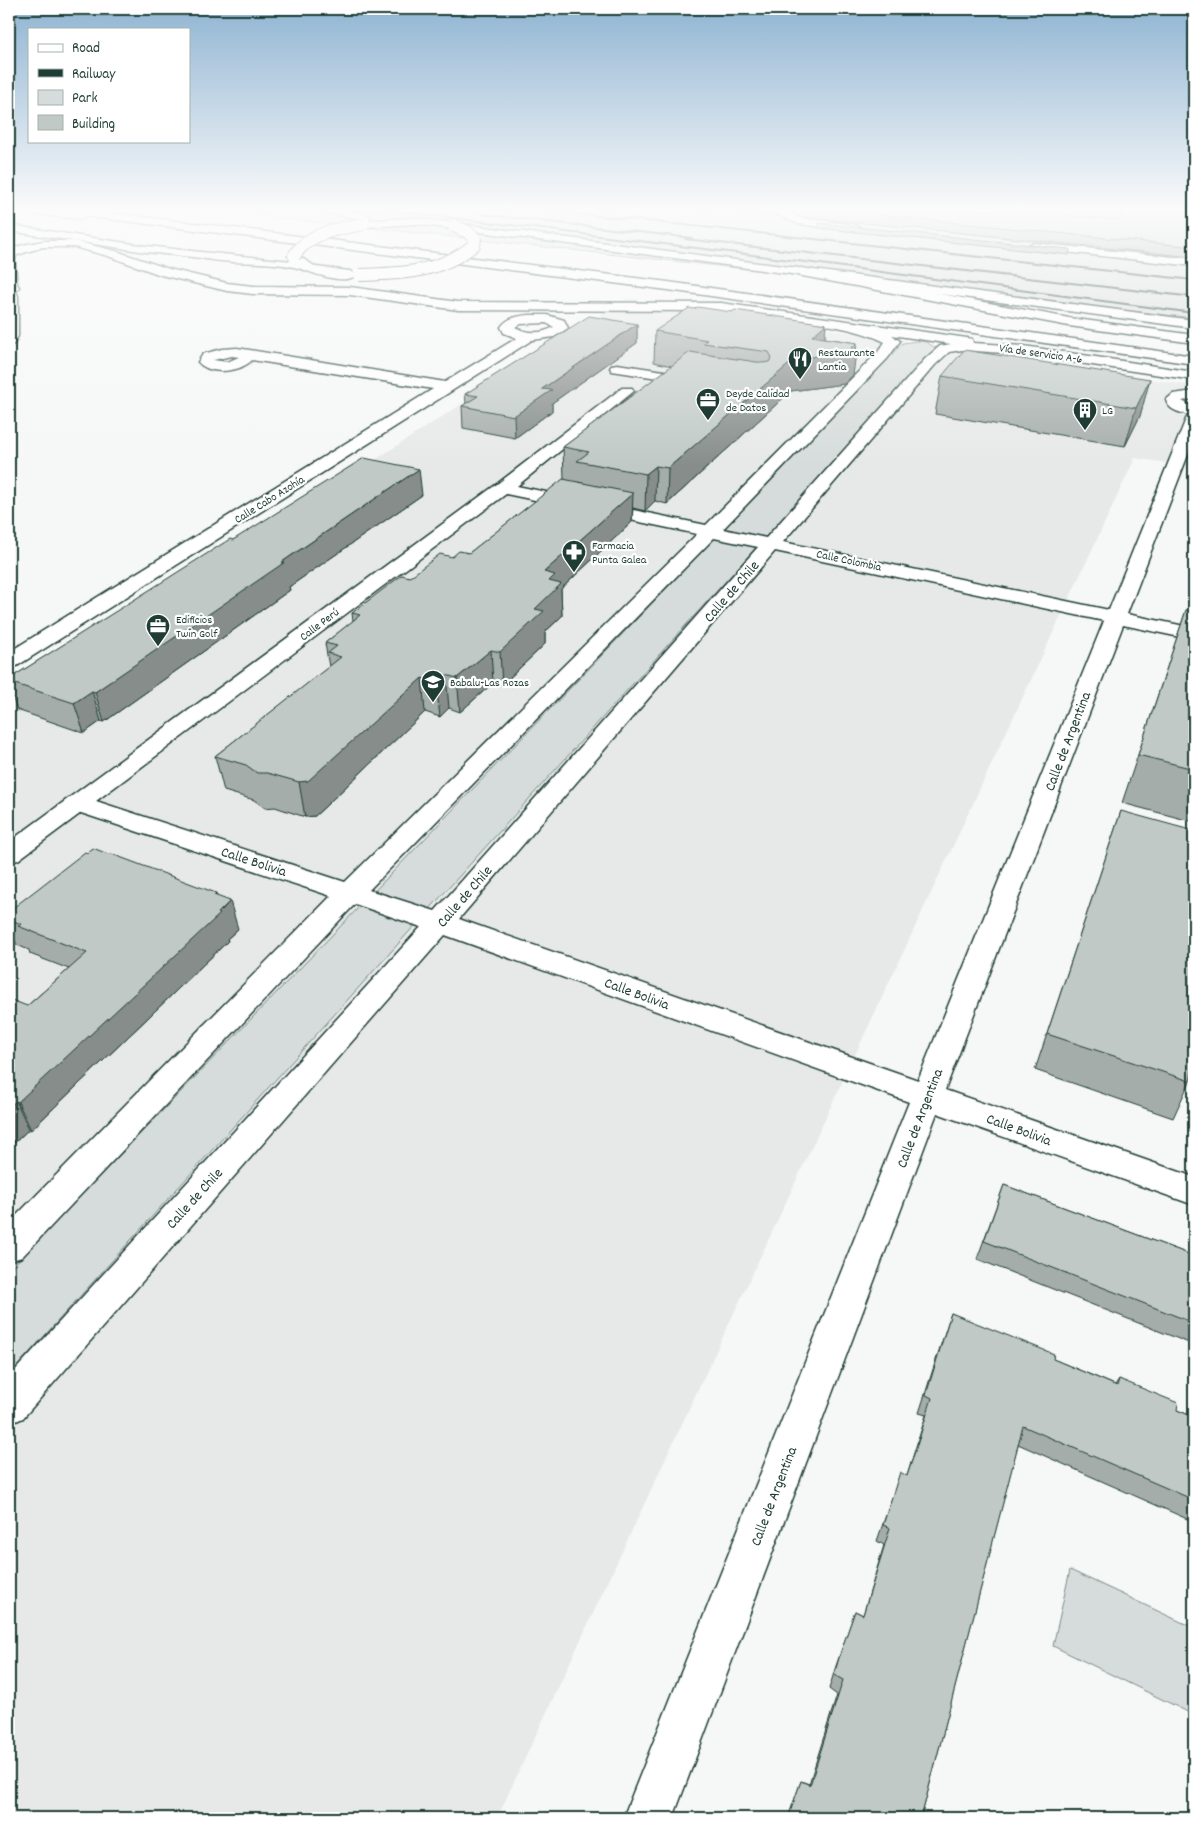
<svg xmlns="http://www.w3.org/2000/svg" width="1203" height="1827" viewBox="0 0 1203 1827" font-family="Dekko,sans-serif">
<rect width="100%" height="100%" fill="#f6f7f7"/>
<filter id="ink" filterUnits="userSpaceOnUse"><feTurbulence type="fractalNoise" baseFrequency=".02" numOctaves="2"/><feDisplacementMap in="SourceGraphic" scale="10" xChannelSelector="R" yChannelSelector="G"/><feConvolveMatrix kernelMatrix="1 2 1 2 8 2 1 2 1" color-interpolation-filters="sRGB"/></filter>
<g filter="url(#ink)">
<polygon fill="#e6e9e8" points="627,298 1194,386 1194,467 1135,458 497,1818 9,1818 9,695"/>
<g fill="#d6dcdb" stroke="#7a8c88">
<polygon points="205,210 1194,210 1194,318"/>
<polygon points="917,341 926,342 936,348 9,1375 9,1270 903,343"/>
<polygon points="1070,1570 1194,1628 1194,1715 1053,1646"/>
</g>
<g fill="none" stroke-linecap="round" stroke-linejoin="round">
<defs>
<g id="street">
<polygon points="767,210 781,210 800,218 856,225 861,228 856,231 798,224"/>
<polygon points="454,223 1194,320 1194,328 450,228 449,226 450,224"/>
<polygon points="9,225 146,246 201,252 207,255 201,258 146,252 9,231"/>
<polygon points="1033,243 1194,259 1194,266 1029,248 1027,246"/>
<path d="M 721,303 L 967,338 L 972,339 L 973,343 L 1024,346 L 1194,372 L 1194,380 L 1018,354 L 962,350 L 949,352 L 935,365 L 783,542 L 1109,610 L 1186,419 L 1189,415 C 1180,412 1169,411 1166,400 L 1173,394 L 1194,391 L 1194,399 L 1182,401 L 1194,407 L 1194,439 L 1127,614 L 1194,628 L 1194,640 L 1123,625 L 945,1090 L 1194,1177 L 1194,1205 L 937,1113 L 673,1818 L 623,1818 L 909,1102 L 445,935 L 23,1418 L 9,1424 L 9,1377 L 421,927 L 355,904 L 22,1257 L 9,1261 L 9,1223 L 331,896 L 81,813 L 18,860 L 9,862 L 9,842 L 497,484 L 622,388 L 632,388 L 634,391 L 517,486 L 706,525 L 878,352 L 885,342 C 838,318 768,323 716,310 L 715,307 ZM 892,335 L 951,344 L 940,346 L 925,359 L 766,538 L 723,529 L 888,358 L 900,341 ZM 506,494 L 697,534 L 345,882 L 96,801 ZM 714,538 L 758,547 L 435,911 L 369,890 ZM 775,551 L 1104,621 L 918,1080 L 459,919 Z"/>
<path d="M 530,315 L 547,315 L 564,320 L 568,328 L 554,337 L 532,340 L 17,666 L 9,667 L 9,652 L 433,389 L 252,360 C 241,372 210,376 198,362 L 203,354 L 222,349 L 237,348 L 445,382 L 517,338 L 504,333 L 501,327 C 508,317 519,316 530,315 ZM 546,323 L 554,327 C 542,334 527,334 515,327 L 521,324 ZM 232,356 L 239,357 L 227,362 L 213,360 Z"/>
<polygon points="617,364 697,376 702,377 704,380 702,383 697,384 612,371 610,368 612,365"/>
</g>
<g id="secondary">
<polygon points="320,210 347,210 370,216 370,220 416,218 454,223 459,226 454,229 416,224 363,227 358,224 360,219 357,218 325,213"/>
<polygon points="43,241 74,241 116,251 169,269 227,283 253,286 350,287 458,302 721,303 727,307 721,311 458,310 350,295 253,294 227,291 161,275 108,256 74,247 43,247 17,255 15,259 17,284 19,287 16,291 18,296 18,336 14,344 9,345 9,250 23,245"/>
<path d="M 201,252 L 292,261 L 288,256 L 294,253 L 316,267 L 350,271 L 356,275 C 346,286 313,273 301,269 C 267,259 230,266 197,257 L 195,255 Z"/>
</g>
<g id="highway">
<polygon points="18,210 88,210 668,282 1194,356 1194,364 668,290 85,216 80,219 23,213"/>
<polygon points="801,268 1069,318 1194,335 1194,343 1069,326 797,275 795,272"/>
</g>
</defs>
<use href="#street" stroke="#1f3d34" stroke-width="3"/>
<use href="#secondary" stroke="#1f3d34" stroke-width="3"/>
<use href="#highway" stroke="#1f3d34" stroke-width="3"/>
<use href="#street" fill="#fff" fill-rule="evenodd"/>
<use href="#secondary" fill="#fff" fill-rule="evenodd"/>
<use href="#highway" fill="#fff" fill-rule="evenodd"/>
<g stroke="#1f3d34" stroke-width="2">
<polyline points="388,210 737,253 1194,313"/>
<polyline points="544,210 1194,280"/>
<polyline points="480,214 692,238"/>
<polyline points="685,239 1194,297"/>
</g>
<defs>
<g id="secondary-bridge">
<path d="M 294,256 C 309,232 337,229 363,224"/>
<path d="M 359,275 C 400,274 441,273 474,245 L 475,238 L 468,232 L 454,226"/>
</g>
</defs>
<use href="#secondary-bridge" stroke="#1f3d34" stroke-width="14" stroke-linecap="butt"/>
<use href="#secondary-bridge" stroke="#fff" stroke-width="12"/>
</g>
<g fill="#a5adaa" stroke="#1f3d34">
<polygon points="721,210 773,210 773,216"/>
<polygon points="779,210 1168,210 1194,213 1194,257 806,217"/>
<polygon points="819,223 1070,249 1069,255 818,228"/>
<polygon points="732,312 826,324 825,338 857,343 853,375 844,384 791,391 667,504 655,501 645,511 633,508 632,522 561,589 562,616 545,632 545,644 502,685 493,683 460,712 449,708 440,717 425,712 315,816 305,817 275,807 265,808 254,800 224,791 215,756 329,667 325,643 353,621 352,613 410,577 452,557 469,553 564,479 563,447 672,366 654,362 655,331"/>
<polygon points="637,324 637,343 552,403 552,411 515,438 463,428 462,406 466,404 465,394"/>
<polygon points="942,376 1150,379 1140,416 1125,446 935,414"/>
<polygon points="422,495 299,580 289,587 290,590 104,722 101,721 84,733 17,710 9,689 9,679 233,540"/>
<polygon points="1194,587 1194,602 1190,601"/>
<polygon points="1186,610 1194,612 1194,822 1122,803"/>
<polygon points="1121,811 1190,1081 1173,1118 1035,1070"/>
<polygon points="9,911 238,929 227,939 228,941 31,1130 29,1129 9,1148 27,1006 69,969 30,954 29,950 17,945 9,927"/>
<polygon points="1004,1185 1194,1256 1194,1345 977,1259"/>
<polygon points="951,1313 1053,1359 1115,1385 1119,1379 1177,1410 1194,1417 1194,1522 1018,1444 921,1818 788,1818 801,1781 809,1784 837,1695 829,1689 836,1666 855,1611 863,1615 884,1545 877,1541 895,1489 907,1476 913,1456 926,1415 919,1413"/>
</g>
<g fill="#868d8b" stroke="#1f3d34">
<polygon points="637,324 637,343 552,403 552,411 515,438 514,416 542,389"/>
<polygon points="826,324 823,354 857,343 853,375 844,384 791,391 667,504 668,468 795,359 812,336"/>
<polygon points="1150,379 1140,416 1125,446 1136,408"/>
<polygon points="656,466 655,501 645,511 646,474"/>
<polygon points="419,469 422,495 299,580 289,587 290,590 104,722 95,692 282,562"/>
<polygon points="633,493 632,522 561,589 562,616 545,632 545,644 502,685 500,652 535,609 544,572"/>
<polygon points="491,650 493,683 460,712 457,678"/>
<polygon points="446,675 449,708 440,717 436,683"/>
<polygon points="422,678 425,712 315,816 305,817 299,782"/>
<polygon points="92,691 101,721 84,733 74,703"/>
<polygon points="216,893 221,911 230,901 238,929 227,939 228,941 31,1130 18,1102"/>
<polygon points="16,1101 29,1129 9,1148 9,1107"/>
</g>
<g fill="#c0c9c6" stroke="#1f3d34">
<polygon points="833,210 1013,210 1117,220 1124,216 1118,210 1114,210 1168,210 1194,213 1194,247"/>
<polygon points="697,307 732,312 735,310 826,324 812,336 857,343 848,352 795,359 668,468 656,466 646,474 577,461 589,452 563,447 690,352 763,363 769,362 772,358 769,352 703,343 707,340 655,331 689,308 695,309"/>
<polygon points="589,316 637,324 542,389 552,390 514,416 462,406 478,396 465,394"/>
<polygon points="964,350 1150,379 1136,408 942,376"/>
<polygon points="364,458 419,469 295,553 282,562 285,562 95,692 92,691 74,703 9,682 9,679 230,539 233,540"/>
<polygon points="563,479 633,493 544,572 555,575 549,581 561,584 535,609 544,611 500,652 491,650 457,678 446,675 436,683 422,678 308,781 299,782 267,773 257,773 246,765 215,756 341,657 328,653 337,646 325,643 360,615 352,613 402,575 410,577 440,554 452,557 459,551 469,553"/>
<polygon points="1186,610 1194,612 1194,769 1138,755"/>
<polygon points="1121,811 1194,831 1194,1060 1190,1081 1047,1034"/>
<polygon points="93,848 108,854 109,853 216,893 214,895 230,901 218,913 220,914 18,1102 16,1101 9,1107 9,999 27,1006 87,953 18,926 21,924 9,919 9,914 10,913 9,912 9,911 85,852 87,853"/>
<polygon points="1004,1185 1194,1256 1194,1323 984,1241"/>
<polygon points="951,1313 1054,1354 1053,1359 1117,1386 1119,1379 1178,1403 1177,1410 1194,1417 1194,1500 1023,1426 921,1818 788,1818 801,1781 810,1785 843,1680 834,1675 841,1651 855,1611 863,1615 890,1528 883,1525 900,1472 907,1476 919,1439 932,1398 926,1395"/>
</g>
</g>
<linearGradient id="sky" x2="0" y2="1"><stop stop-color="#8fb4d2"/><stop offset="0.45" stop-color="#fbfbfb"/><stop offset="1" stop-color="#fbfbfb" stop-opacity="0"/></linearGradient>
<rect width="1203" height="466" fill="url(#sky)"/>
<defs>
<symbol id="restaurant-pin" viewBox="-11 -11 22 30"><path d="M0 17L-7.5 6A9.5 9.5 0 1 1 7.5 6Z" fill="#1f3d34" stroke="#fff"/><path d="M-5-6h1v4h1v-4h1v4h1v-4h1v5L-1.5 .5V6h-2V.5L-5-1ZM5-6V6H3V1.5H1.5Q1.5-4 5-6Z" fill="#fff"/></symbol>
<symbol id="office-pin" viewBox="-11 -11 22 30"><path d="M0 17L-7.5 6A9.5 9.5 0 1 1 7.5 6Z" fill="#1f3d34" stroke="#fff"/><path d="M-6-3h4V-5.5h4V-3h4V5H-6ZM-1-4.5V-3h2v-1.5ZM-6 0V1H6V0Z" fill="#fff"/></symbol>
<symbol id="building-pin" viewBox="-11 -11 22 30"><path d="M0 17L-7.5 6A9.5 9.5 0 1 1 7.5 6Z" fill="#1f3d34" stroke="#fff"/><path d="M-4-6H4V6H1V3H-1V6H-4ZM-2.5-4.3h1.7v1.8h-1.7ZM.8-4.3h1.7v1.8H.8ZM-2.5-1h1.7V.8h-1.7ZM.8-1h1.7V.8H.8Z" fill="#fff"/></symbol>
<symbol id="pharmacy-pin" viewBox="-11 -11 22 30"><path d="M0 17L-7.5 6A9.5 9.5 0 1 1 7.5 6Z" fill="#1f3d34" stroke="#fff"/><path d="M-2-6h4v4h4v4h-4v4h-4v-4h-4v-4h4Z" fill="#fff"/></symbol>
<symbol id="school-pin" viewBox="-11 -11 22 30"><path d="M0 17L-7.5 6A9.5 9.5 0 1 1 7.5 6Z" fill="#1f3d34" stroke="#fff"/><path d="M0-5L7-2L0 1L-7-2ZM-4 1L0 2.5L4 1V4Q0 6-4 4Z" fill="#fff"/></symbol>
</defs>
<g fill-rule="evenodd">
<use href="#restaurant-pin" x="786" y="345" width="28" height="38"/>
<use href="#office-pin" x="694" y="386" width="28" height="38"/>
<use href="#building-pin" x="1071" y="396" width="28" height="38"/>
<use href="#pharmacy-pin" x="560" y="538" width="28" height="38"/>
<use href="#office-pin" x="144" y="612" width="28" height="38"/>
<use href="#school-pin" x="419" y="668" width="28" height="38"/>
</g>
<g text-anchor="middle" stroke-width="4.5" stroke-linejoin="round" paint-order="stroke">
<g font-size="12" fill="#1f3d34" stroke="#fff" text-anchor="start">
<text x="818" y="356">Restaurante<tspan x="818" dy="14">Lantia</tspan></text>
<text x="726" y="397">Deyde Calidad<tspan x="726" dy="14">de Datos</tspan></text>
<text x="1102" y="414">LG</text>
<text x="592" y="549">Farmacia<tspan x="592" dy="14">Punta Galea</tspan></text>
<text x="176" y="623">Edificios<tspan x="176" dy="14">Twin Golf</tspan></text>
<text x="450" y="686">Babalu-Las Rozas</text>
</g>
<g font-size="12" fill="#1f3d34" stroke="#fff">
<text transform="translate(1041 353) rotate(8)" y="4">Vía de servicio A-6</text>
<text transform="translate(269 499) rotate(-32)" y="4">Calle Cabo Azohía</text>
<text transform="translate(849 560) rotate(12)" y="4">Calle Colombia</text>
<text transform="translate(319 624) rotate(-37)" y="4">Calle Perú</text>
</g>
<g font-size="15" fill="#1f3d34" stroke="#fff">
<text transform="translate(731 591) rotate(-49)" y="5">Calle de Chile</text>
<text transform="translate(1067 741) rotate(-69)" y="5">Calle de Argentina</text>
<text transform="translate(254 861) rotate(18)" y="5">Calle Bolivia</text>
<text transform="translate(464 896) rotate(-49)" y="5">Calle de Chile</text>
<text transform="translate(637 993) rotate(20)" y="5">Calle Bolivia</text>
<text transform="translate(919 1118) rotate(-69)" y="5">Calle de Argentina</text>
<text transform="translate(1019 1129) rotate(20)" y="5">Calle Bolivia</text>
<text transform="translate(194 1198) rotate(-48)" y="5">Calle de Chile</text>
<text transform="translate(773 1496) rotate(-69)" y="5">Calle de Argentina</text>
</g>
</g>
<rect width="1203" height="1827" fill="none" stroke="#fff" stroke-width="30"/>
<rect x="15" y="15" width="1173" height="1797" fill="none" stroke="#1f3d34" stroke-width="2" filter="url(#ink)"/>
<rect x="28" y="28" width="162" height="115" fill="#ffffff" stroke="#a5b1ae"/>
<rect x="38" y="44" width="25" height="8" fill="#ffffff" stroke="#a5b1ae"/>
<text x="72" y="52" font-size="15" fill="#1f3d34">Road</text>
<rect x="38" y="69" width="25" height="8" fill="#1f3d34" stroke="#a5b1ae"/>
<text x="72" y="78" font-size="15" fill="#1f3d34">Railway</text>
<rect x="38" y="90" width="25" height="15" fill="#d6dcdb" stroke="#a5b1ae"/>
<text x="72" y="102" font-size="15" fill="#1f3d34">Park</text>
<rect x="38" y="115" width="25" height="15" fill="#c0c9c6" stroke="#a5b1ae"/>
<text x="72" y="128" font-size="15" fill="#1f3d34">Building</text>
</svg>
